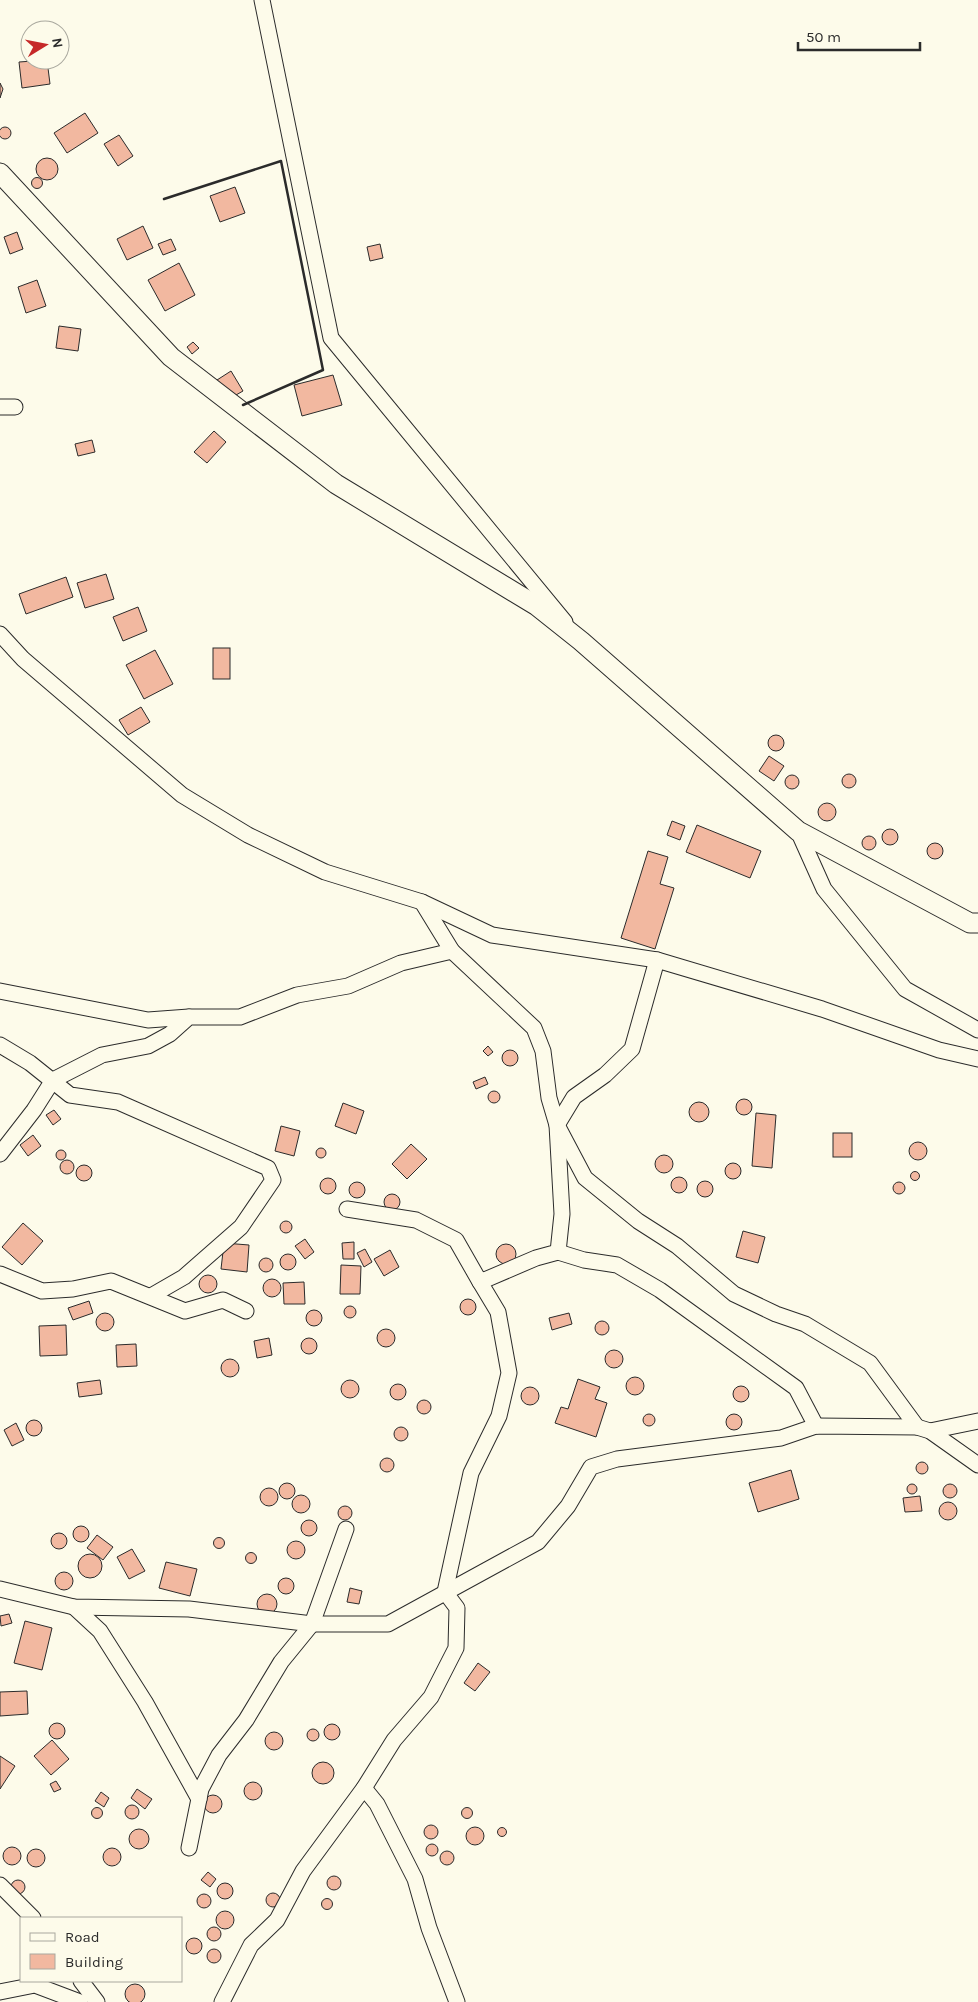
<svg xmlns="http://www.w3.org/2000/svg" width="978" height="2002" viewBox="0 0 978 2002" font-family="Karla,sans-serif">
<rect width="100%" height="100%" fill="#fdfbea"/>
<g fill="#f2b8a0" stroke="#2b2b2b">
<polygon points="47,60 50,84 22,88 19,62"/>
<polygon points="0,83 3,89 0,98"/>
<polygon points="85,113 98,133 67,153 54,133"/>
<circle cx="5" cy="133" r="6"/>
<polygon points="119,135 133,156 118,166 104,144"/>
<circle cx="47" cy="169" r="11"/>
<circle cx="37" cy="183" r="5.5"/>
<polygon points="235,187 245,213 220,222 210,196"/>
<polygon points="143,226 153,248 127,260 117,239"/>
<polygon points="17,232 23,249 10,254 4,237"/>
<polygon points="171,239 176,250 163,255 158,244"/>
<polygon points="380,244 383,258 370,261 367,247"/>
<polygon points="179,263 195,295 165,311 148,280"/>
<polygon points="37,280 46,306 26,313 18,287"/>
<polygon points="59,326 81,329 78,351 56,348"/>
<polygon points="193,342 199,348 192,354 187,347"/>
<polygon points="231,371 243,391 229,399 217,380"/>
<polygon points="333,375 342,405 302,416 294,385"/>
<polygon points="214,431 226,442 207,463 194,452"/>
<polygon points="92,440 95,452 78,456 75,444"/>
<polygon points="106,574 114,599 85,608 77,583"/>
<polygon points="66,577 73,597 26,614 19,594"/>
<polygon points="138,607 147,631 123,641 113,617"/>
<rect x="213" y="648" width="17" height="31"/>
<polygon points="155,650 173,684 144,699 126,665"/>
<polygon points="141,707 150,722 128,735 119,720"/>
<circle cx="776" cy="743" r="8"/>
<polygon points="769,756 784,766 774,781 759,771"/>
<circle cx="849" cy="781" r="7"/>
<circle cx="792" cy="782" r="7"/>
<circle cx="827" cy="812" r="9"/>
<polygon points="672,821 685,826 680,840 667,835"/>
<polygon points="697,825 761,851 750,878 686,852"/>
<circle cx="890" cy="837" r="8"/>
<circle cx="869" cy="843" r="7"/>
<circle cx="935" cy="851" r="8"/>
<polygon points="648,851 668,857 660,884 674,888 655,949 621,938"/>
<polygon points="488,1046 493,1052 488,1056 483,1051"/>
<circle cx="510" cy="1058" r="8"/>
<polygon points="485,1077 488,1084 476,1089 473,1082"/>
<circle cx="494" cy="1097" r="6"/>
<circle cx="744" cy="1107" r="8"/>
<circle cx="699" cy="1112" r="10"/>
<polygon points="343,1103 364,1111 356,1134 335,1126"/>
<polygon points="54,1110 61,1119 53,1125 46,1115"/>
<polygon points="756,1113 776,1115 772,1168 752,1166"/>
<polygon points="281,1126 300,1131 294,1156 275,1151"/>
<rect x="833" y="1133" width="19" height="24"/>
<polygon points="33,1135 41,1146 28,1156 20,1145"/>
<circle cx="918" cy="1151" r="9"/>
<polygon points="411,1144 427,1159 407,1179 392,1164"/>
<circle cx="321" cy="1153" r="5"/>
<circle cx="61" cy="1155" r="5"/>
<circle cx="664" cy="1164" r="9"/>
<circle cx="67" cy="1167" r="7"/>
<circle cx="733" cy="1171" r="8"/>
<circle cx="84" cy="1173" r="8"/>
<circle cx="915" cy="1176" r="4.5"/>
<circle cx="679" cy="1185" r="8"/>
<circle cx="328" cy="1186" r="8"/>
<circle cx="705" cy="1189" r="8"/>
<circle cx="899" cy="1188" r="6"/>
<circle cx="357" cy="1190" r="8"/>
<circle cx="392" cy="1202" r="8"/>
<circle cx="286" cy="1227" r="6"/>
<polygon points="23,1223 43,1241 22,1265 2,1247"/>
<polygon points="743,1231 765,1237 758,1263 736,1257"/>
<polygon points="305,1239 314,1252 305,1259 295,1246"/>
<polygon points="354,1242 354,1259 343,1259 342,1243"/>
<polygon points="224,1243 249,1245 247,1272 221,1269"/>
<circle cx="506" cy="1254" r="10"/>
<polygon points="365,1249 372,1262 364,1267 357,1253"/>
<polygon points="390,1250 399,1267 384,1276 374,1259"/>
<circle cx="288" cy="1262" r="8"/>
<circle cx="266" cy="1265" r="7"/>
<polygon points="341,1265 361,1266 360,1294 340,1294"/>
<circle cx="208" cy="1284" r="9"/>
<circle cx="272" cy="1288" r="9"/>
<polygon points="304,1282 305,1304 284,1304 283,1283"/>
<circle cx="468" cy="1307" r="8"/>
<polygon points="89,1301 93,1313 73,1320 68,1308"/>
<circle cx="350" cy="1312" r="6"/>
<circle cx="314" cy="1318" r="8"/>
<circle cx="105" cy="1322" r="9"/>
<polygon points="569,1313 572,1324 552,1330 549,1318"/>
<circle cx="602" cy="1328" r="7"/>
<polygon points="66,1325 67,1355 40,1356 39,1326"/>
<circle cx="386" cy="1338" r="9"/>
<polygon points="269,1338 272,1355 257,1358 254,1341"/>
<circle cx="309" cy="1346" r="8"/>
<polygon points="136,1344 137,1366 117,1367 116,1345"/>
<circle cx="614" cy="1359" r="9"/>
<circle cx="230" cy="1368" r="9"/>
<circle cx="635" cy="1386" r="9"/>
<polygon points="578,1379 600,1387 595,1399 607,1403 596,1437 555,1423 561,1407 568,1409"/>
<circle cx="350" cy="1389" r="9"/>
<polygon points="100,1380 102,1394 79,1397 77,1383"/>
<circle cx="398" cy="1392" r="8"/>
<circle cx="741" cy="1394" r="8"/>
<circle cx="530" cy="1396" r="9"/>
<circle cx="424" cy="1407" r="7"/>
<circle cx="649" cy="1420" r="6"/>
<circle cx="734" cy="1422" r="8"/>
<circle cx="34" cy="1428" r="8"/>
<polygon points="16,1423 24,1440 12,1446 4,1430"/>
<circle cx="401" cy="1434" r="7"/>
<circle cx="387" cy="1465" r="7"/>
<circle cx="922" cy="1468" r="6"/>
<polygon points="791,1470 799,1499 758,1512 749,1483"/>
<circle cx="287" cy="1491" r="8"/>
<circle cx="912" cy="1489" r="5"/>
<circle cx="950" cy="1491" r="7"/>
<circle cx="269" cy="1497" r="9"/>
<circle cx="301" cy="1504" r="9"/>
<polygon points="920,1496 922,1511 905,1512 903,1498"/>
<circle cx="948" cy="1511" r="9"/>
<circle cx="345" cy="1513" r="7"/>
<circle cx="309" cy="1528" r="8"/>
<circle cx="81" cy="1534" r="8"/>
<circle cx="59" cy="1541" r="8"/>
<polygon points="97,1535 113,1547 103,1560 87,1548"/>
<circle cx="219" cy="1543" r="5.5"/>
<circle cx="296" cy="1550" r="9"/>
<polygon points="132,1549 145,1571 129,1579 117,1557"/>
<circle cx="251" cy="1558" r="5.5"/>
<circle cx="90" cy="1566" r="12"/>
<polygon points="166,1562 197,1569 190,1596 159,1588"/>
<circle cx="64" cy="1581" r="9"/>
<circle cx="286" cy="1586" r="8"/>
<polygon points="350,1588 362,1591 359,1604 347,1602"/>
<circle cx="267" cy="1604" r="10"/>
<polygon points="9,1614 12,1623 1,1626 0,1616"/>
<polygon points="25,1621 52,1628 42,1670 14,1663"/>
<polygon points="478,1663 490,1672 475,1691 464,1683"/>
<polygon points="27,1691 28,1714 0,1716 0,1692"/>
<circle cx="57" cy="1731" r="8"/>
<circle cx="332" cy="1732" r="8"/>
<circle cx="313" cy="1735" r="6"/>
<circle cx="274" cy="1741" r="9"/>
<polygon points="52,1740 69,1759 51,1775 34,1756"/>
<polygon points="0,1756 15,1766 0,1789"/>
<circle cx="323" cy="1773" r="11"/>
<polygon points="56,1781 61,1789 54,1792 50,1784"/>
<circle cx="253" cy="1791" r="9"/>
<polygon points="137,1789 152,1799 145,1809 131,1798"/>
<polygon points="101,1792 109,1798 104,1807 95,1801"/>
<circle cx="213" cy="1804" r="9"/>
<circle cx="132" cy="1812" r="7"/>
<circle cx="97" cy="1813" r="5.5"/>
<circle cx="467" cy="1813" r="5.5"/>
<circle cx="431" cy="1832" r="7"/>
<circle cx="475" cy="1836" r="9"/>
<circle cx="502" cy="1832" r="4.5"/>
<circle cx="139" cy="1839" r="10"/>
<circle cx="432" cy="1850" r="6"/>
<circle cx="12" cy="1856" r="9"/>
<circle cx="112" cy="1857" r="9"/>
<circle cx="36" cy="1858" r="9"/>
<circle cx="447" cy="1858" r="7"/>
<polygon points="208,1872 216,1879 210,1887 201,1880"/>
<circle cx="334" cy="1883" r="7"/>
<circle cx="18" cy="1887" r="7"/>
<circle cx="225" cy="1891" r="8"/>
<circle cx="273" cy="1900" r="7"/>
<circle cx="204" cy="1901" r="7"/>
<circle cx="327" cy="1904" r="5.5"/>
<circle cx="225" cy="1920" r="9"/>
<circle cx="214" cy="1934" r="7"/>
<circle cx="194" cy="1946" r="8"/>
<circle cx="214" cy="1956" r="7"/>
<circle cx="135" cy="1994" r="10"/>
</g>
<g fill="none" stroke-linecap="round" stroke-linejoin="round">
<defs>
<g id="minor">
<polyline points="262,0 331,338 565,622"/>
<polyline points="0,407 15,407"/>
<polyline points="0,634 23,659 182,795 248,835 325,872 422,902 492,935 657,960 822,1009 939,1050 978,1059"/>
<polyline points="798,831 824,889 905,989 978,1030"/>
<polyline points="422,902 452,951 534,1028 543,1051 549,1098 557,1125 585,1178 638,1221 677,1246 734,1294 776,1314 805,1324 870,1363 917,1427"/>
<polyline points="0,991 148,1020 189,1017"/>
<polyline points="0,1045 30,1063 70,1095 118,1102 268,1168 273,1180 241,1227 184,1277 151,1296"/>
<polyline points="0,1154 34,1110 53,1080 102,1055 148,1046 170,1034 189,1017 240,1017 297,995 348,986 401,963 452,951"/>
<polyline points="347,1209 416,1220 456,1240 480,1282 536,1258 558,1252 562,1214 557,1125 574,1097 605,1075 632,1049 657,960"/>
<polyline points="558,1252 584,1260 617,1265 660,1290 796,1388 816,1426"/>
<polyline points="0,1274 42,1291 73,1289 111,1281 185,1311 223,1300 246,1311"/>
<polyline points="930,1431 978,1421"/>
<polyline points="0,1589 74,1607 189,1609 312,1624 388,1624 538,1542 568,1506 591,1467 617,1459 781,1438 816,1426 917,1427 930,1431 978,1465"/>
<polyline points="74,1607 100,1631 145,1702 199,1799"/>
<polyline points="364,1788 377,1804 415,1879 429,1928 457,2002"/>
<polyline points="189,1848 201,1789 219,1755 246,1720 281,1662 312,1624 346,1529"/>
<polyline points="0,1885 33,1918"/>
<polyline points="81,1981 97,2002"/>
<polyline points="0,1992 35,1985 80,2002"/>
<polyline points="222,2002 251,1945 277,1920 303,1871 364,1788 394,1740 431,1697 456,1648 457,1608 445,1592 471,1473 499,1416 509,1373 498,1312 480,1282"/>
</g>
<polyline id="tertiary" points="0,173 171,357 336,484 537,606 581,641 798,831 970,923 978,923"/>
</defs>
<use href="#minor" stroke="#2b2b2b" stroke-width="17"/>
<use href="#tertiary" stroke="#2b2b2b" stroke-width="21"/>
<use href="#minor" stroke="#fdfbea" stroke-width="15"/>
<use href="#tertiary" stroke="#fdfbea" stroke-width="19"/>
<polyline stroke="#2b2b2b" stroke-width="2.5" points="164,199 281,161 323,370 243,405"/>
</g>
<rect x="20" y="1917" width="162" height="65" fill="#fdfbea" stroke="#a9a89e"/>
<rect x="30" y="1933" width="25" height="8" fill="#fdfbea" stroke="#a9a89e"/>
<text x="65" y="1942" font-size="15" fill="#2b2b2b">Road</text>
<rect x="30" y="1954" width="25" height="15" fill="#f2b8a0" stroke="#a9a89e"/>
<text x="65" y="1967" font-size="15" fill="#2b2b2b">Building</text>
<g transform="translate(45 45) rotate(80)"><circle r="24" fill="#fdfbea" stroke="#a9a89e"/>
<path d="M0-4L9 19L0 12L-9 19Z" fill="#c62828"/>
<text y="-8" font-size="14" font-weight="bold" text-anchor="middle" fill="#2b2b2b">N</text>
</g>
<path d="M798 42v8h122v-8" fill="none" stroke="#2b2b2b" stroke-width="2.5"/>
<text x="806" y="42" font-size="15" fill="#2b2b2b" stroke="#fdfbea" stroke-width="4" paint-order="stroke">50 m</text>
</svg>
